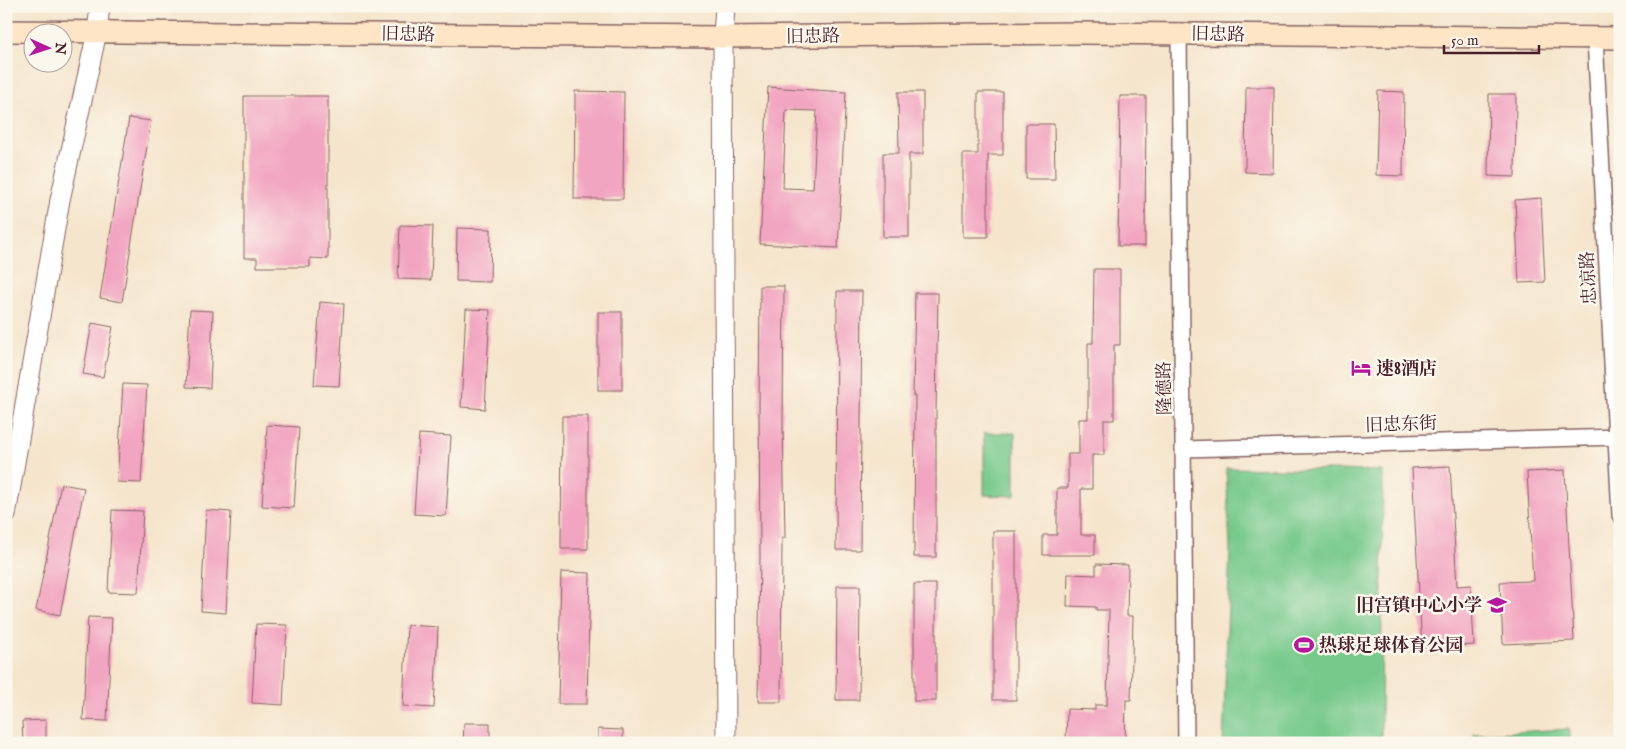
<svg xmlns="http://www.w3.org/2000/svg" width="1626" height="749" viewBox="0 0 1626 749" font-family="'IM FELL English','Noto Serif SC',serif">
<rect width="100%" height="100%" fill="#fbf7ec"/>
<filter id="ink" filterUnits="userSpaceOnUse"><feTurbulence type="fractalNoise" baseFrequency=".02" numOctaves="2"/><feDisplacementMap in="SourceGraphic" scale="10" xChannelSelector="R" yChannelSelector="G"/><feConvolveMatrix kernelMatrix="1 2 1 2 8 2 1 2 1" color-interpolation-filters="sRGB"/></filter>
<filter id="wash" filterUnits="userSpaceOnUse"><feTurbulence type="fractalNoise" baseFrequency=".0096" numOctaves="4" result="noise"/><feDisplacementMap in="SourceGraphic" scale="20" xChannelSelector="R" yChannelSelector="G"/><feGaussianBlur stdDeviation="1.12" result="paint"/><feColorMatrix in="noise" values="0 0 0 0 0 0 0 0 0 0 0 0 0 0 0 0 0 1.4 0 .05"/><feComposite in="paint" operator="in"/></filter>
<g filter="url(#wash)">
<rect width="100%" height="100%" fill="#f5e5cc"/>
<g fill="#76c98b" stroke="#60745b">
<polygon points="984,433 1015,433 1015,496 984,495"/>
<polygon points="1226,468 1383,471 1381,743 1223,743 1230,547"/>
<polygon points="1569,729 1569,743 1475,743 1474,734"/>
</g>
<g id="blocks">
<g fill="#f2a5c1" fill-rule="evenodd">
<path d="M 768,87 L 846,92 L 838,248 L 760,244 ZM 786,110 L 817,111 L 813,189 L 783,188 Z"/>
<polygon points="1246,87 1274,87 1273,173 1245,172"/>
<polygon points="575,91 624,92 623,199 574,199"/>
<polygon points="1378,91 1404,92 1403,176 1376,175"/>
<polygon points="898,92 923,92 923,154 909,154 909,237 883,237 883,153 899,153"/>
<polygon points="978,92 1003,92 1003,155 988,155 988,237 963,237 963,154 978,154"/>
<polygon points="1489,94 1516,94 1515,177 1488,176"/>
<polygon points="244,96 328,96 328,259 310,258 310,267 257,267 257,258 244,258"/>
<polygon points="1120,96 1146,96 1145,246 1118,246"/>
<polygon points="129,118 151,121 122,302 100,298"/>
<polygon points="1026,124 1054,124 1055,179 1026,179"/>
<polygon points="1541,198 1545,282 1519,283 1515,200"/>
<polygon points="400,225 433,226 431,280 398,279"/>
<polygon points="457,228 491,229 490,282 456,281"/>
<polygon points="1094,269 1120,269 1120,345 1114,345 1114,420 1104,420 1104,455 1092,455 1092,489 1081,489 1081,535 1095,535 1095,555 1043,555 1043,535 1057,535 1057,488 1068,488 1068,454 1079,454 1079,419 1088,419 1088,343 1093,343"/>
<polygon points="760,286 784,286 783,423 785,538 782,538 781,702 758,702 760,556 759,407"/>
<polygon points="837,291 862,291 860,550 836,550"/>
<polygon points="915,293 938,293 936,414 936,557 914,557 915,396 913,396"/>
<polygon points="320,302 344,304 339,386 314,385"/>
<polygon points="466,309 490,310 485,409 461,407"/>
<polygon points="190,310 213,311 210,388 186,387"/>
<rect x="598" y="312" width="24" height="78"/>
<polygon points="92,323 113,327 103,377 83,374"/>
<polygon points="123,384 147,385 141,483 117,482"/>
<polygon points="562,416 588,416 588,549 561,549"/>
<polygon points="267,425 299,427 294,508 262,506"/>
<polygon points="419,434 451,436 446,516 414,514"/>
<polygon points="1450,466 1457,586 1471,585 1474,645 1422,648 1412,468"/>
<polygon points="1565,470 1574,641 1503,644 1500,582 1533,581 1527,472"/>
<polygon points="61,484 84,488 60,615 36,610"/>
<polygon points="112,510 143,511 138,593 108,592"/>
<polygon points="206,510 231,512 226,613 201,611"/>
<rect x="993" y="531" width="23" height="169"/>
<polygon points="1096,564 1128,565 1127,616 1133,616 1131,700 1126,700 1125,743 1066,743 1067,709 1095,710 1095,705 1107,705 1109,610 1096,610 1096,607 1067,606 1068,574 1096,575"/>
<polygon points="561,572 590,573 587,704 558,704"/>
<rect x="914" y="584" width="22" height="117"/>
<polygon points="837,586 860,586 859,700 836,700"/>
<polygon points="88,617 112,618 107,721 83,720"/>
<polygon points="256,624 287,625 283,705 252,703"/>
<polygon points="407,625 438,627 434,708 403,706"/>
<polygon points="46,720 46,743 23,743 22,721"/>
<polygon points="464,723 490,723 490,743 463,743"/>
<polygon points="598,729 623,730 623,743 598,743"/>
</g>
</g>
</g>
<g filter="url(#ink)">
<use href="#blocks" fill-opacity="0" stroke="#866463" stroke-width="1"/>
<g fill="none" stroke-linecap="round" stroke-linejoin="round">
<defs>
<g id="minor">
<polyline points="1179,33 1186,743"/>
<polyline points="1595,38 1620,515"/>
<polyline points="1183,449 1620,437"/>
</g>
<g id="tertiary">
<polyline points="725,6 723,37 726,743"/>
<polyline points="6,515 60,200 97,32 100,6"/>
</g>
<polyline id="secondary" points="6,31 723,37 1079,33 1620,38"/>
</defs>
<use href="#minor" stroke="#866463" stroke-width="18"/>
<use href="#tertiary" stroke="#866463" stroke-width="21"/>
<use href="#secondary" stroke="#866463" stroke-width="24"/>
<use href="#minor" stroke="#fff" stroke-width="15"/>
<use href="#tertiary" stroke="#fff" stroke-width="19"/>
<use href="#secondary" stroke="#fde5c5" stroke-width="21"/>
</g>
</g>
<defs>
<symbol id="hotel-bare" viewBox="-9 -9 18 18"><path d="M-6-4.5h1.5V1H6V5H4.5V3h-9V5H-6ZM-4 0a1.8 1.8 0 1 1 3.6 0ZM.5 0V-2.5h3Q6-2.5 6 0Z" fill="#b5179e" stroke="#fbf7ec" stroke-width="2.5" paint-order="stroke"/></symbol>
<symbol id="school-bare" viewBox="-9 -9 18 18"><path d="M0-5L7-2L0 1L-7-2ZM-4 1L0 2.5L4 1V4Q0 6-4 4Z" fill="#b5179e" stroke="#fbf7ec" stroke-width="2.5" paint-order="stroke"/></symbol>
<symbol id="stadium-bare" viewBox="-9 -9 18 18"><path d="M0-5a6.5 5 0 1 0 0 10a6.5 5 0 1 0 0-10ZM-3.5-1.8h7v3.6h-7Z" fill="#b5179e" stroke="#fbf7ec" stroke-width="2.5" paint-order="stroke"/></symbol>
</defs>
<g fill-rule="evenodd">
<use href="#hotel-bare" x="1347" y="354" width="28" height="28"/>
<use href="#school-bare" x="1483" y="591" width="28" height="28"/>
<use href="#stadium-bare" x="1290" y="631" width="28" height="28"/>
</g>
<g text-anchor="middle" stroke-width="5" stroke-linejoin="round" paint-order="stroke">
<g font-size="18" fill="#4a1f2b" stroke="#fbf7ec">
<text transform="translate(408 34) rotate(1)" y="6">旧忠路</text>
<text transform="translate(1218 34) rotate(1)" y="6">旧忠路</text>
<text transform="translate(813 36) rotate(-1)" y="6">旧忠路</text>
<text transform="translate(1588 278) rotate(-93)" y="6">忠凉路</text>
<text transform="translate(1164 388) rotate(-91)" y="6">隆德路</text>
<text transform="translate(1401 424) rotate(-2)" y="6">旧忠东街</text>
</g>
<g font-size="18" font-weight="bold" fill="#4a1f2b" stroke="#fbf7ec" text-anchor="start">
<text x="1376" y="374">速8酒店</text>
<text x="1482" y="611" text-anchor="end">旧宫镇中心小学</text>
<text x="1319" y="651">热球足球体育公园</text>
</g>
</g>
<rect width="1626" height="749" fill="none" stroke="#fbf7ec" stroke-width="25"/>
<g transform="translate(48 48) rotate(93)"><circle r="24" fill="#fbf7ec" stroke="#b4a19f"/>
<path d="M0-4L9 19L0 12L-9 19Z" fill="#b5179e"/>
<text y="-8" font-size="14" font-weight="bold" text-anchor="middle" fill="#4a1f2b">N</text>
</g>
<path d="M1444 45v8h95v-8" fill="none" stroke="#4a1f2b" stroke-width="2.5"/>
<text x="1451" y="45" font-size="15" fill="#4a1f2b" stroke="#fbf7ec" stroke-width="4" paint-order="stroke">50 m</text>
</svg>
